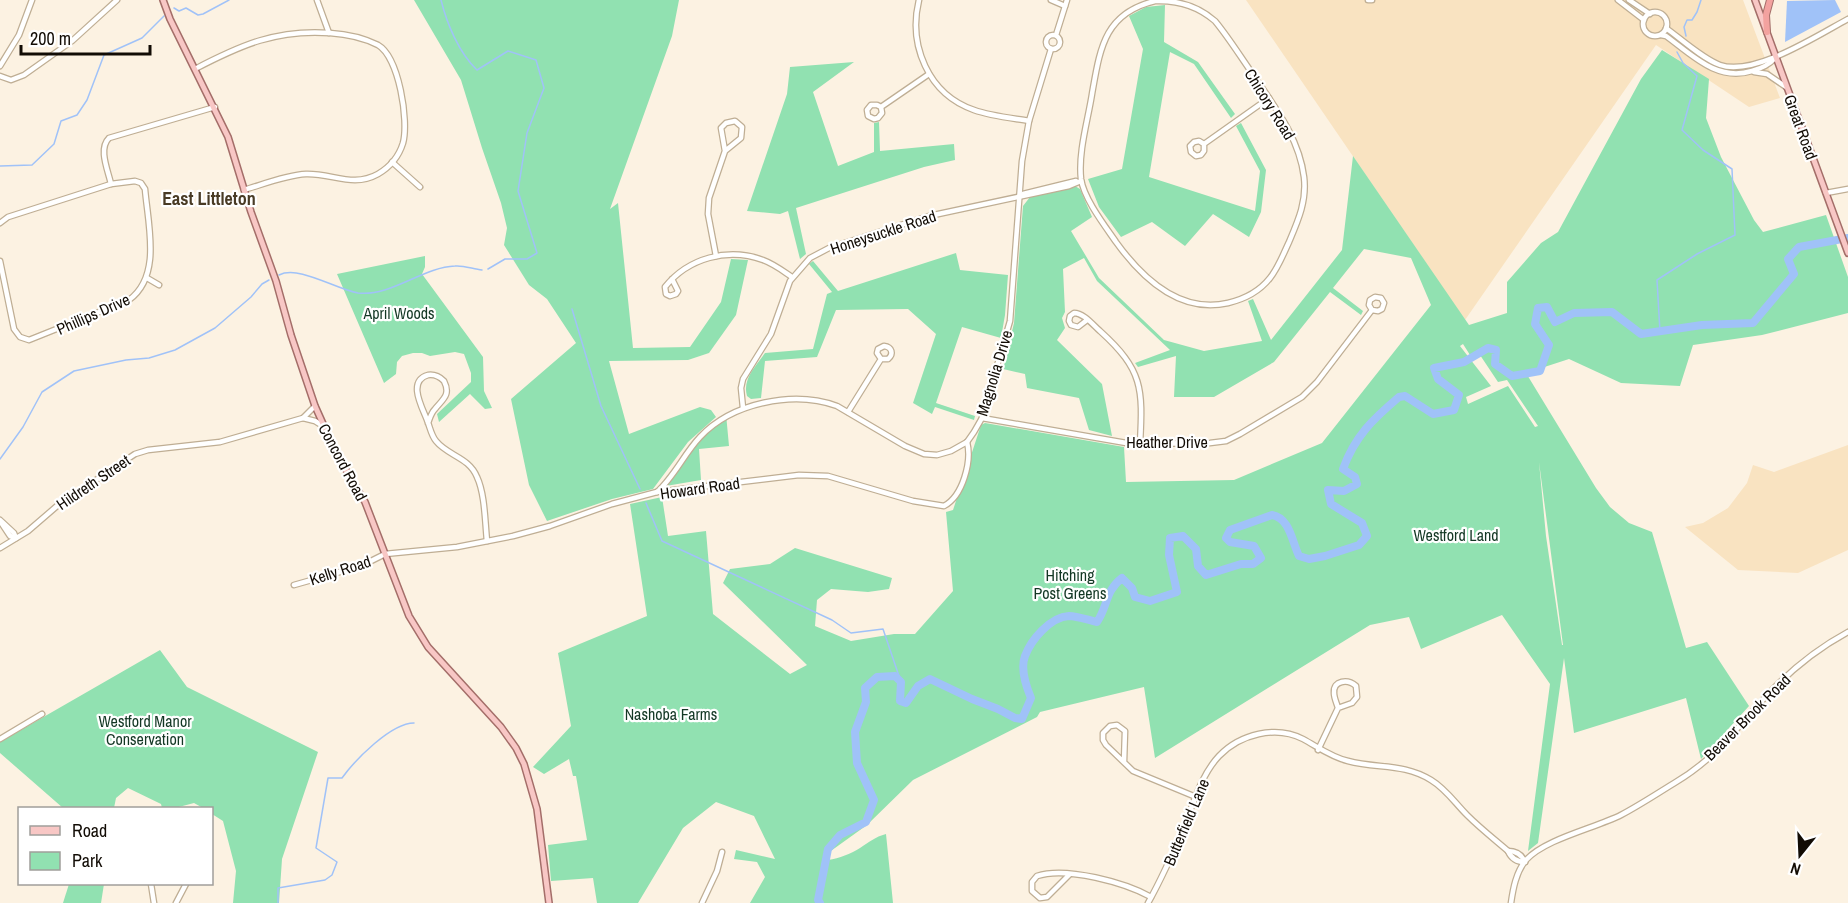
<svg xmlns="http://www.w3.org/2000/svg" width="1848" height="903" viewBox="0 0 1848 903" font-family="'Archivo Narrow',sans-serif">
<rect width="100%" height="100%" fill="#fcf2e2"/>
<g fill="#f9e3c1">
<polygon points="1246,0 1743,0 1780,98 1749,107 1656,45 1465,320"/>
<polygon points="1848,445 1848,550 1798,573 1738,570 1685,527 1703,523 1728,508 1747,483 1753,465 1774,472"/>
</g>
<g fill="#91e1b1" fill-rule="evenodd">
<polygon points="414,0 679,0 672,36 610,209 618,203 633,348 690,347 721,302 731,259 748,260 736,315 709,353 688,360 609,361 629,434 700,407 711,410 716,417 688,442 653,489 612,499 547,521 529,485 511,399 576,343 547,299 529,285 504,245 507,228 501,203 482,148 461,80"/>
<polygon points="1165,5 1164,42 1198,62 1235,114 1231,118 1194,64 1170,52 1149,177 1255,211 1260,171 1236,126 1241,123 1266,170 1261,212 1249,237 1213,214 1185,246 1152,222 1121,237 1099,207 1088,179 1122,169 1143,49 1129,16 1146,7"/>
<path d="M 1662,50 L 1709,79 L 1706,118 L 1721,157 L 1754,220 L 1763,232 L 1826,215 L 1848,277 L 1848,313 L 1762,335 L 1693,345 L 1680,386 L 1621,383 L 1569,359 L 1526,373 L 1596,488 L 1610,507 L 1629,523 L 1652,532 L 1686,648 L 1707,642 L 1749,706 L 1701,759 L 1686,698 L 1574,733 L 1564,658 L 1538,843 L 1528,851 L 1550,684 L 1502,615 L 1421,649 L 1409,617 L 1370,625 L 1155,758 L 1144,687 L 1040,712 L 1037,717 L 913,780 L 867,825 L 828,853 L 828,860 C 840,858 850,854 860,848 C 869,842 875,837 886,834 L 893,903 L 750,903 L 765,877 L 757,862 L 734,859 L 736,850 L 775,859 L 754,816 L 716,802 L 683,828 L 638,903 L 597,903 L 593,878 L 551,881 L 548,845 L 587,840 L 576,776 L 573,776 L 569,759 L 544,774 L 533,767 L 571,726 L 558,653 L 647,616 L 630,504 L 662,497 L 668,536 L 706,531 L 713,614 L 790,674 L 807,665 L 723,583 L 730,569 L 770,564 L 795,548 L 892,578 L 889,589 L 868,592 L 831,589 L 817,600 L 815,626 L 851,641 L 894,634 L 915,634 L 953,591 L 946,512 L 953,510 L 981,425 L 985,423 L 1124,447 L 1126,482 L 1234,480 L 1322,443 L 1431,305 L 1411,258 L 1364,249 L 1333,288 L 1363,311 L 1361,315 L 1330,292 L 1274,362 L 1214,397 L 1174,397 L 1176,356 L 1138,367 L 1135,363 L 1170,350 L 1097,281 L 1084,258 L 1063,269 L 1065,312 L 1062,318 L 1065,328 L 1057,340 L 1102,384 L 1112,436 L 1089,430 L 1079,398 L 1027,388 L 1025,374 L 1003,369 L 1014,323 L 1023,206 L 1030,197 L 1075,186 L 1080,189 L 1092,217 L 1071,231 L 1099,278 L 1164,340 L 1204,351 L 1262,341 L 1248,301 L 1253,299 L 1271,340 L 1342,250 L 1353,156 L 1469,325 L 1507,313 L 1507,282 L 1541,243 L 1558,232 L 1641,79 ZM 1463,344 L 1470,355 L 1478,352 L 1498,382 L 1507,380 L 1538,426 L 1535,427 L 1508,386 L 1468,404 L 1466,397 L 1491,386 L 1460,346 ZM 1539,462 L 1563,645 L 1562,645 L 1546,536 Z"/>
<polygon points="854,62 813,92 838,166 874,152 874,123 879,122 880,151 954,144 955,160 924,167 796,208 806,254 800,259 788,211 780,214 747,211 787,94 790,67"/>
<path d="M 956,253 L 960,270 L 1008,275 L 1005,315 L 1001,338 L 962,327 L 936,403 L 975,416 L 974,420 L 935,407 L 932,414 L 913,403 L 936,334 L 908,309 L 836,310 L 817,357 L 765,361 L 761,398 L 751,399 L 747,396 C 742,379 756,366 765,353 L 813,349 L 827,294 L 832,292 L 809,264 L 813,261 L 838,291 Z"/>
<polygon points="425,256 425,267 422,274 483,357 484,391 492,408 485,409 470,394 439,422 437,414 471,382 471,373 464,354 455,352 430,356 422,353 413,353 402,356 397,362 396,374 384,383 337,274"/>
<polygon points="726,414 729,446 699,449 701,480 660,487 695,439"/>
<polygon points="160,650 187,687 318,752 282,859 279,903 233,903 236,871 223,821 212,814 212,808 203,808 194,803 175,808 162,808 161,804 128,788 116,798 114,808 63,808 0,753 0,742"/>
<polygon points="69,884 104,884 101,903 63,903"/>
</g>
<polygon fill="#a0c2f8" points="1835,0 1841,12 1785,42 1787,1"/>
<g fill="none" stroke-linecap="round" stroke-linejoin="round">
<g stroke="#a0c2f8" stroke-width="1.5">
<path d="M 441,0 C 447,24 459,53 477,70 L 508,51 L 536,60 L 544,88 L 527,133 L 518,191 L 537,253 L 527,259 L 505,259 L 488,269"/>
<polyline points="174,8 179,11 186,8 198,15 203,14 229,0"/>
<polyline points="1686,36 1684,27 1687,20 1692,20 1697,12 1701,0"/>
<polyline points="0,166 32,165 54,144 61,121 77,115 87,100 104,55 142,38 164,16"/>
<path d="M 279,275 C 299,265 335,289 358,293 C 391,297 423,267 455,266 C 463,265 473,269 482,270"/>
<polyline points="572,309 601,406 640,489"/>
<polyline points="1660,332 1657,280 1697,254 1735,235 1732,169 1703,150 1682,130 1697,76 1683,63 1677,52"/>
<polyline points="0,459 23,427 42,392 74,371 126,360 149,358 175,350 215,328 251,297 262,284 269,280"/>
<polyline points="646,503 662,541 832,620 851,633 883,629 901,682"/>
<path d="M 278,903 L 278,888 L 325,880 L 332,875 L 337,862 L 316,848 L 328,778 L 342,778 C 355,760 391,723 414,723"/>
</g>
<path stroke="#a0c2f8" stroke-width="8" d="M 820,903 L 818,900 L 828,849 L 840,835 L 866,822 L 874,800 L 857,763 L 855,732 L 866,702 L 865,688 L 877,677 L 895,676 L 901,682 L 900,701 L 906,703 L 918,686 L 930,679 L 972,699 L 998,709 L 1015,718 L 1022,719 L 1031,698 C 1026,686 1020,669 1025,656 C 1031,640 1050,617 1069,616 C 1077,616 1088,620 1097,622 C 1108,606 1105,591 1122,578 L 1132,588 L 1135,597 L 1150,601 L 1177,592 L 1169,555 L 1170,538 L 1183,536 L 1196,549 L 1198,566 L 1206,575 L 1241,564 L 1253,564 L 1261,558 L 1254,546 L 1230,542 L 1226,538 L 1230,530 L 1272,515 C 1290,518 1292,542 1299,556 L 1309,559 L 1325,556 L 1359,545 L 1367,536 L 1362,523 L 1331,504 L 1328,490 L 1344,491 L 1357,484 L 1355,477 L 1343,469 C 1355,436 1373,419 1399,397 L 1405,396 L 1433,414 L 1454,410 L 1459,395 L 1438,379 L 1434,368 L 1464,362 L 1488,348 L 1496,350 L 1495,364 L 1512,376 L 1540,371 L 1549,345 L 1535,324 L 1538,308 L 1547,307 L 1555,322 L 1574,313 L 1612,312 L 1641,334 L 1702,325 L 1753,323 L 1794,274 L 1788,259 L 1799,247 L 1848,238"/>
<defs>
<g id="minor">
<polyline points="317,0 329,33"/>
<path d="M 919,0 C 908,45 928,94 974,110 C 991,116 1011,118 1029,121"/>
<polyline points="1051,0 1065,6"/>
<polyline points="1368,0 1372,0"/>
<polyline points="1618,0 1644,20"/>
<polyline points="1629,0 1650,14"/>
<path d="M 1155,1 C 1179,0 1198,6 1215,21 C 1229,38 1240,56 1252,73 C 1274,106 1299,137 1304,177 C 1307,201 1298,221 1289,242 C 1283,255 1278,268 1270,278 C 1259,292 1245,299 1228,303 C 1180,314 1142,278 1116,242 C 1105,226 1084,199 1081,179 C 1078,152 1088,120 1092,94 C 1100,49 1104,13 1155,1 Z"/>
<circle cx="1655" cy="24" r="12"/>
<path d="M 1666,28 C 1681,39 1703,59 1720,65 C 1754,77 1818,35 1848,19"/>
<circle cx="1053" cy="42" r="7"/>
<polyline points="1056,35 1067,0"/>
<path d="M 1661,35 L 1666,36 C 1692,55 1717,82 1752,71 C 1762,68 1769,65 1776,57"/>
<polyline points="0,66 19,35 32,0"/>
<path d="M 195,69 C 241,45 277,29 330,33 C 345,34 364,38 378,45 C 399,57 409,121 403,143 C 399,156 390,167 378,174 C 353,188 332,173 306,174 C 286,175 264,184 244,190"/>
<polyline points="1754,72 1767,74 1786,87"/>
<polyline points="0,76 11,80 24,75 72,41 117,0"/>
<polyline points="881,107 877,105 871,105 867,110 868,116 874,119 878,118 882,113 881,107 929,74"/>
<polyline points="1204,144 1199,141 1194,142 1190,146 1191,152 1196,156 1201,155 1204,151 1204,144 1269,98"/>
<polyline points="392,162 420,187"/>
<path d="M 111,184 C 108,170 98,149 109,138 L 215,107"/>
<polyline points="1826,193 1848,189"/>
<polyline points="1023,194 1076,181"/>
<path d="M 0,223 L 8,217 L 111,184 L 135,181 L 141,183 L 145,189 C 148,225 162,276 129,300 L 29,340 L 20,337 L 14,329 L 0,261"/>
<polyline points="716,256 708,214 709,198 725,151 741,138 742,127 735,121 726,123 721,128 725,151"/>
<polyline points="147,278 159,285"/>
<path d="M 672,279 L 678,291 L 676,294 L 670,296 L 666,294 L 665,287 C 688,258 728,247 763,260 C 774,264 783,271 792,277"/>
<path d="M 1087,320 L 1078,327 L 1071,325 L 1069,321 L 1070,316 L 1074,313 C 1084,313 1093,325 1100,331 C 1143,370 1143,388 1140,444"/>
<polyline points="743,408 741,388 743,379 771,334 790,281 810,258 829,248 929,216 1069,186 1081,181"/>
<path d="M 848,412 L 881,359 L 888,359 C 894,354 892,347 884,346 L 878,349 L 877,353 L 881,359"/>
<polyline points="303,418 315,406"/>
<polyline points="982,418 1132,444 1210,443 1226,441 1240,434 1302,397 1317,382 1372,310 1378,311 1382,309 1384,303 1381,298 1375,297 1370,300 1369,305 1372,310"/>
<path d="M 428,423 C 430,418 431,413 435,409 C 443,399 451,395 444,381 C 440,377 435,374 428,375 C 407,381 422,407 427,420 C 430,427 431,435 436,441 C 448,456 469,457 477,477 C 485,494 485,522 487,541"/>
<path d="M 657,492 C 674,477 684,454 700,437 C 732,403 793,390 837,406 L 905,446 L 924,454 L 937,455 L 951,451 L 967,442 L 974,432 L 982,418 L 1010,321 L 1022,161 L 1029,121 L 1051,49"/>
<polyline points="0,520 14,533 16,538"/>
<polyline points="0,521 10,536 16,538"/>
<polyline points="0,548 28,531 57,506 135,454 148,450 220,442 303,418 315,421 323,426"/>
<path d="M 294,585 L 361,566 L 385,554 L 457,547 L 513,536 L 550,526 L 612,504 L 657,492 L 799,475 L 828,476 L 913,501 L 944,506 C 963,496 972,461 967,442"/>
<polyline points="0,739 42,714"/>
<path d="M 1318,750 L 1338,708 C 1337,704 1334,698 1334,693 C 1333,680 1348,679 1356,686 L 1357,697 L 1352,703 L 1338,708"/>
<polyline points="1124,762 1125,731 1117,725 1110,726 1103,733 1103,740 1106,745 1133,771 1196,797"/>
<path d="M 1508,851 C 1516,851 1522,855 1525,862"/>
<path d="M 1070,874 L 1047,897 L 1040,898 L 1032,891 L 1032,882 L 1037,876 C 1066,866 1126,883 1151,897"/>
<polyline points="151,884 154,903"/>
<polyline points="176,903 186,884"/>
<polyline points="702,903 717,871 722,852"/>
<path d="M 1148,903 C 1162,878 1174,851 1185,825 C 1194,801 1202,774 1219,756 C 1240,734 1276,725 1303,739 C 1318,747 1331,757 1348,761 C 1378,769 1403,763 1431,780 C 1446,789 1455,803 1467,815 C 1480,828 1494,839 1508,851 C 1511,858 1517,862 1525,862"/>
<path d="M 1511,903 C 1513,889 1516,872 1526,860 C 1545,839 1595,828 1621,815 C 1640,805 1658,793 1676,782 C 1720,756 1741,721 1775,687 C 1796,666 1822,646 1848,632"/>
</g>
<g id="major">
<polyline points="163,0 170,19 228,137 251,212 276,281 291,335 315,406 336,453 365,502 409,616 428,647 501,727 516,748 524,764 537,809 549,903"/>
<polyline points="1755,0 1848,253"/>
</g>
<polyline id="highway" points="1767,32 1766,15 1770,0"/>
</defs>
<use href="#minor" stroke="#bfae94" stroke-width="7"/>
<use href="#major" stroke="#a46e69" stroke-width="8"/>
<use href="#highway" stroke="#a46e69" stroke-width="8"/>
<use href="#minor" stroke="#fff" stroke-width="4.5"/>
<use href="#major" stroke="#f8c7c5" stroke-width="5"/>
<use href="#highway" stroke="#f3a29f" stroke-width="6"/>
</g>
<g text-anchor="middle" stroke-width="4.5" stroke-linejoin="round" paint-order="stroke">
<g font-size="16" fill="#120c05" stroke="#fff">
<text transform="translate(1270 104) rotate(58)" y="6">Chicory Road</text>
<text transform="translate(1801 127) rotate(70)" y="6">Great Road</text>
<text transform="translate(883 232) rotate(-18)" y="6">Honeysuckle Road</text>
<text transform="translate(93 314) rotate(-24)" y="6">Phillips Drive</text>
<text transform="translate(994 373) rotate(-73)" y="6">Magnolia Drive</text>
<text x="1167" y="448">Heather Drive</text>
<text transform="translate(343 462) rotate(62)" y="6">Concord Road</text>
<text transform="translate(93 482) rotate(-34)" y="6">Hildreth Street</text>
<text transform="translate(700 488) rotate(-8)" y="6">Howard Road</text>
<text transform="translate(340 570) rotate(-18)" y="6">Kelly Road</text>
<text transform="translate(1747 717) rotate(-45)" y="6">Beaver Brook Road</text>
<text transform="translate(1186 822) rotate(-67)" y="6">Butterfield Lane</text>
</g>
<g font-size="16" fill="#133724" stroke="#fff">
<text x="399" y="319">April Woods</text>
<text x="1456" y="541">Westford Land</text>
<text x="1070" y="581">Hitching<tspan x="1070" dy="18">Post Greens</tspan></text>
<text x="671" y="720">Nashoba Farms</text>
<text x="145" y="727">Westford Manor<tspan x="145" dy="18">Conservation</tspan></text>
</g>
<g font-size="18" font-weight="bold" fill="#493b25" stroke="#fff">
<text x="209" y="205">East Littleton</text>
</g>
</g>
<rect x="18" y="807" width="195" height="78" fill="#ffffff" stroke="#a09e9b" stroke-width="1.5"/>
<rect x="30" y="826" width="30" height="9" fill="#f8c7c5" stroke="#a09e9b" stroke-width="1.5"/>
<text x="72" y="837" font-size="18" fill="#120c05">Road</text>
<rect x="30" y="852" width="30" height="18" fill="#91e1b1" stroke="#a09e9b" stroke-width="1.5"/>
<text x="72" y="867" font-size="18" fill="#120c05">Park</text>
<g transform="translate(1800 855) rotate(198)" stroke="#ffffff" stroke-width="4.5" paint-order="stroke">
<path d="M0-4.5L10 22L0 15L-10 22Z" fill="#120c05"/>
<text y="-9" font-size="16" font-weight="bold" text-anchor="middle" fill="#120c05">N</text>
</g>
<path d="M21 45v9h129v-9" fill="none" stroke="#120c05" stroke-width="3"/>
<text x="30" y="45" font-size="18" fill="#120c05" stroke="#ffffff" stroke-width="4.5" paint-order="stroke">200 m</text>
</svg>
